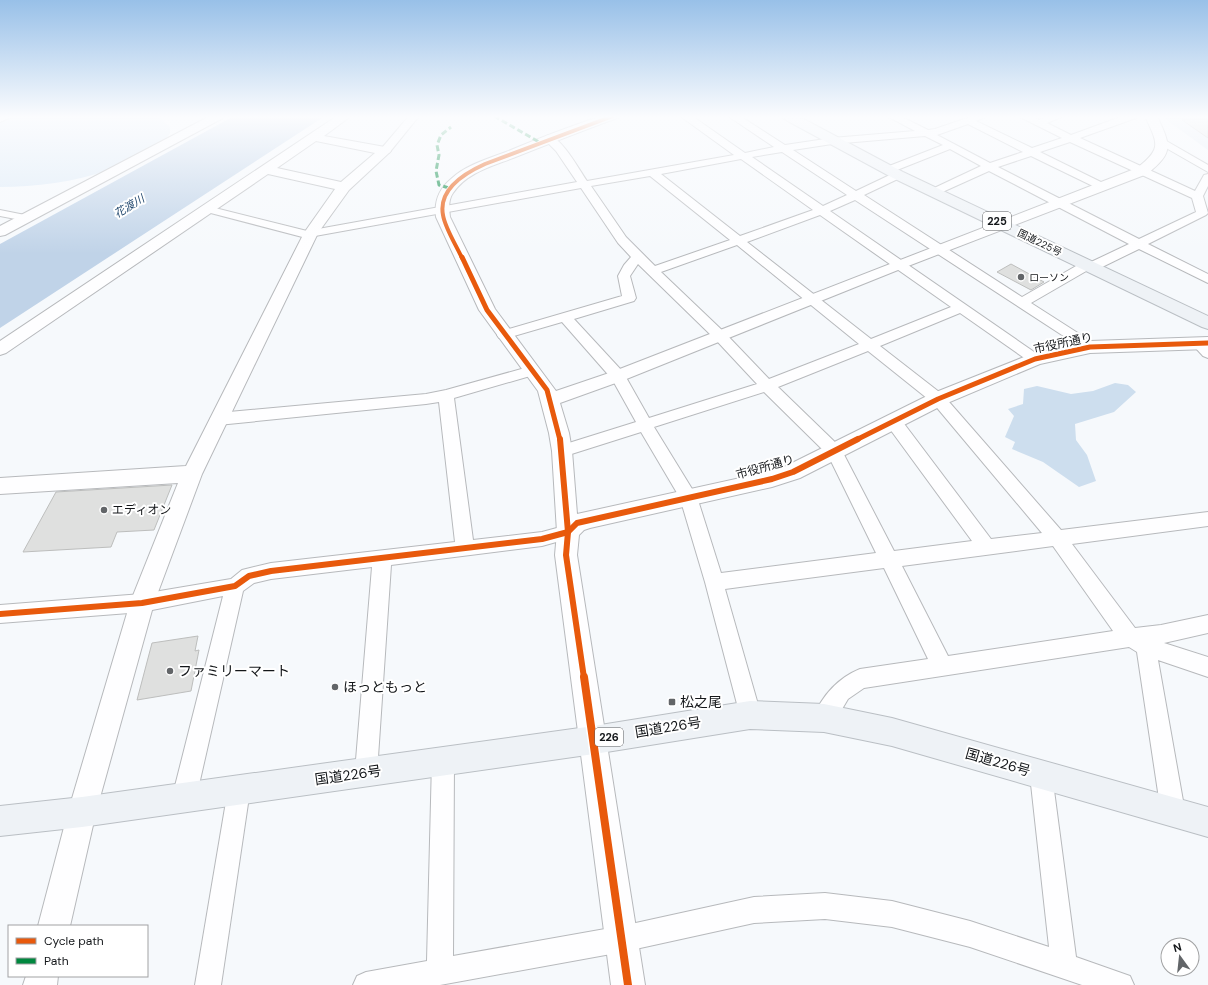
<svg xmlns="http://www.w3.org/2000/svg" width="1208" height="985" viewBox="0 0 1208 985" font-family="'DM Sans','Noto Sans JP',sans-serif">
<rect width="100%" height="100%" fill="#f6f9fc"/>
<polygon fill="#e4ecf4" points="1174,116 1208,116 1208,150 1164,118"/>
<path fill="#deebf7" d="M 10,116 L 158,116 L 170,127 L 170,133 L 165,141 C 147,150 128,162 108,170 C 75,182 35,187 0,187 L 0,121 Z"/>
<polygon fill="#cddeee" points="1115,383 1128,385 1136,392 1114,412 1075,424 1076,440 1087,455 1096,481 1079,487 1043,462 1012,449 1015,442 1005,437 1014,416 1008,409 1023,404 1024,389 1037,386 1071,394 1093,391"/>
<polygon fill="#c0d3e8" points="234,116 325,116 0,328 0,244"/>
<g fill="#dfe0df" stroke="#bdbebd">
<polygon points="1208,119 1208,138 1182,120"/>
<polygon points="1011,264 1044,282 1031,290 997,272"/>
<polygon points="172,485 154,530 117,532 111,547 23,552 56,492"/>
<polygon points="198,636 195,651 199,650 191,691 137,700 152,643"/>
</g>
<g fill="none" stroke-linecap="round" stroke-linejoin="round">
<defs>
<g id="minor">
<polygon points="409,116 419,116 389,153 381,153 380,151 381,149"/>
<path d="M 680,116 L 692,116 L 745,153 L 774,147 L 728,116 L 740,116 L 785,145 L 832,138 L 915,131 L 887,116 L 900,116 L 928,130 L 935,129 L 973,116 L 988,116 L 976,121 L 1032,148 L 1062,138 L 1018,116 L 1031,116 L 1039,120 L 1049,116 L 1064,116 L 1047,123 L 1071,135 L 1123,116 L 1138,116 L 1136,118 L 1080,138 L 1195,191 L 1204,175 L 1208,174 L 1208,186 L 1203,196 L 1208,213 L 1206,215 L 1148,244 L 1208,274 L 1208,283 L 1139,249 L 1096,270 L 1088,270 L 1031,303 L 1095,344 L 1097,347 L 1095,350 L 1090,352 L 1085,350 L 855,200 L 830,211 L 1040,356 L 1042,359 L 1040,362 L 1035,364 L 1030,362 L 960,313 L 880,346 L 943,395 L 1061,530 L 1208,512 L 1208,526 L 1072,544 L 1135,628 L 1161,625 L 1208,615 L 1208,633 L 1164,643 L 1208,657 L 1208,677 L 1158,660 L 1185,812 L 1181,820 L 1173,824 L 1165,820 L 1161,812 L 1137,652 L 1129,647 L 864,688 L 848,699 L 832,726 L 824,729 L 816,726 L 813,718 C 822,696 838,678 860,669 L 928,659 L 884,568 L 725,589 L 761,715 L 758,723 L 750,726 L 742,723 L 705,582 L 680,498 L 641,432 L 562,457 L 556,455 L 554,451 L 556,447 L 636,422 L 612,379 L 562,322 L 504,339 L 499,338 L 497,335 L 499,332 L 622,296 L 618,276 L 624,265 L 631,257 L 618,243 L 581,188 L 315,236 L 310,239 L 203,211 L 201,209 L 203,207 L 207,206 L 307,231 L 577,182 L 556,151 L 543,138 L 548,135 C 563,139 578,168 587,181 L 734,155 ZM 968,124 L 1023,152 L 990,163 L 937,135 ZM 925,136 L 943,145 L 884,168 L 883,170 L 884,172 L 892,172 L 950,149 L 981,166 L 930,190 L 929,192 L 930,194 L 938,194 L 989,171 L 1129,244 L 1091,262 L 1083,262 L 1022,297 L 864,195 L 902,177 L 903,175 L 902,173 L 894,173 L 856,191 L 793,150 L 832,144 ZM 1070,142 L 1192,198 L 1196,212 L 1139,239 L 998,167 L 1031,156 L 1099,189 L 1107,189 L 1108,187 L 1107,185 L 1040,152 ZM 782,152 L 847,195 L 823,206 L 752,157 ZM 741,159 L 813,210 L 740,236 L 661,174 ZM 650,176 L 730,240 L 655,266 L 626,237 L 591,186 ZM 820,215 L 951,307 L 871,339 L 747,242 ZM 737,245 L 859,344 L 769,379 L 725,333 L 661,272 ZM 638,264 L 715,339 L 757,384 L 649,418 L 623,372 L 574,319 L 634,301 L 636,298 L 630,276 ZM 868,351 L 933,403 L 1042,533 L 991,539 L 899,417 L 893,415 L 887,417 L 885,421 L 887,425 L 972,541 L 894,551 L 840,447 L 778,387 ZM 764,392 L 828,455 L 876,553 L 721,573 L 697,497 L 654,427 ZM 1053,546 L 1113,631 L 948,656 L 902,566 Z"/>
<polygon points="1163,139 1208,165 1208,172 1159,144 1158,142"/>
<polygon points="0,210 30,216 32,218 30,220 26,221 0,216"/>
<polygon points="1199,339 1204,341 1208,345 1208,358 1203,356 1192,344 1194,341"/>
<polygon points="532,366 537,368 539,371 537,374 454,398 473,540 542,532 568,525 574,527 577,532 574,537 542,546 391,565 377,772 374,780 366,783 358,780 355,772 372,567 271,579 254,583 243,591 196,798 192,806 184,810 176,806 172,798 223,596 142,612 0,623 0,605 142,594 231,579 242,570 271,563 455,542 439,402 426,404 218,425 213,423 210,419 213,415 218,413 426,394 446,390"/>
<polygon points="443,750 451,753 454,761 453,956 622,926 754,897 825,893 892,901 970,921 1049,947 1030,775 1033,767 1041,764 1049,767 1052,775 1076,957 1130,976 1134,985 1082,985 970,947 892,927 825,919 754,923 622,952 440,985 353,985 357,976 366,972 427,961 432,761 435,753"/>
<polygon points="239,779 247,782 250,790 221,985 195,985 228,790 231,782"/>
</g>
<g id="tertiary">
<polygon points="0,116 11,116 9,118 0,122"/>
<polygon points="210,116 225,116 223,118 5,235 0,236 0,226"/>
<path d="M 337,116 L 351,116 L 324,136 L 385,147 L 389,148 L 391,151 L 349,190 L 318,233 L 202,474 L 154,603 L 96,812 L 70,926 L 38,926 L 68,812 L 130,603 L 178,483 L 0,494 L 0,478 L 186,466 L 304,233 L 335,189 L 268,174 L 6,353 L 0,355 L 0,341 ZM 316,141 L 375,153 L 341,182 L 277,168 Z"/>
<path d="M 601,116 L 619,116 L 617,118 C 582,131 548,144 513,158 C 492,166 466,173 453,193 C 448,200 449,209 450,217 L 495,309 L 556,391 L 612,372 L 1137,168 C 1163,148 1157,143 1145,116 L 1157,116 C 1171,146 1174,152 1147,174 L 903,268 L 624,380 L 560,403 L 569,433 L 572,451 L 577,514 L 772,471 L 786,466 L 931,394 L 1029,355 L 1090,341 L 1208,337 L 1208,349 L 1090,353 L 1040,364 L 945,404 L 800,478 L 772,487 L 590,528 L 584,530 L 579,535 L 577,555 L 645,985 L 611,985 L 555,555 L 557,532 L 552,451 L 549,433 L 538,391 L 479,310 L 436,217 C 434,201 439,189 451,179 C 466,165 487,159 506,152 C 537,139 569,127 601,116 Z"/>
<polygon points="26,976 58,976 57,985 23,985"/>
</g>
<g id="trunk">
<polygon points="782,116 798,116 903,172 1208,316 1208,329 1202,327 893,178 784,119"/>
<polygon points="750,701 824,704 892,718 1208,807 1208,837 892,746 824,732 750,729 594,754 82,827 0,836 0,806 82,797 594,726"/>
</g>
</defs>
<use href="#minor" stroke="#b7b9bc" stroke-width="2"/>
<use href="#tertiary" stroke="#b7b9bc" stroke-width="2"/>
<use href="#trunk" stroke="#babfc4" stroke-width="2"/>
<use href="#minor" fill="#fefeff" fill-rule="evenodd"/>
<use href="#tertiary" fill="#fefeff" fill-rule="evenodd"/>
<use href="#trunk" fill="#eef2f6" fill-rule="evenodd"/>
<g stroke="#00873e" stroke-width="3" stroke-dasharray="6 3" stroke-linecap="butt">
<polyline points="494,116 539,142"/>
<polyline points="449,188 439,185 436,171 439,155 437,145 441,135 451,127"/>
</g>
<defs>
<path id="cycleway-far3" d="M 462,258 C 456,245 445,228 443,215 C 438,189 465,173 485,164 L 613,116"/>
<g id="cycleway-far2">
<polyline points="462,257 487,310 547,390 560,440"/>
<polyline points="856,440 938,399 1035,359 1090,347 1208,343"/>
</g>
<g id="cycleway-far1">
<polyline points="0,614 142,603 235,586 249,576 271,571 542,539 568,532 560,439"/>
<polyline points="584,678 566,555 568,532 577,523 772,479 793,472 858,439"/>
</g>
<polyline id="cycleway" points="584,677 628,985"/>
</defs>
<use href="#cycleway-far3" stroke="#fff" stroke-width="5.5"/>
<use href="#cycleway-far2" stroke="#fff" stroke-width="7"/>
<use href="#cycleway-far1" stroke="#fff" stroke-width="9"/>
<use href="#cycleway" stroke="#fff" stroke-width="11"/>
<use href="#cycleway-far3" stroke="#e8590c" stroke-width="4"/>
<use href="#cycleway-far2" stroke="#e8590c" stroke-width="5"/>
<use href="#cycleway-far1" stroke="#e8590c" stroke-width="6"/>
<use href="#cycleway" stroke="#e8590c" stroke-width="8"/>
</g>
<linearGradient id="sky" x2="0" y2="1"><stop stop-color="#98c0e8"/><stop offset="0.46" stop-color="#fbfcfe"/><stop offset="1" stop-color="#fbfcfe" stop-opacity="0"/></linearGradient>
<rect width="1208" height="254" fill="url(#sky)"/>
<g fill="#626568" stroke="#fff" stroke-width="1.5">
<circle cx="1021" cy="277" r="4"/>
<circle cx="104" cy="510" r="4"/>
<circle cx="170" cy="671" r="4"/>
<circle cx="335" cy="687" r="4"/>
<rect x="668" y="698" width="8" height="8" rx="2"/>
</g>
<g text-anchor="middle" stroke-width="4" stroke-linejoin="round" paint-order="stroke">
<g font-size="10" fill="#131619" stroke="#fff">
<text transform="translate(1040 242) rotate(26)" y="4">国道225号</text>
</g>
<g font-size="10" fill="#131619" stroke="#fff" text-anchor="start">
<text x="1029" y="281">ローソン</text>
</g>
<g font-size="11" font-style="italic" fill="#1d446b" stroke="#fff">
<text transform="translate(129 206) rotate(-31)" y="4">花渡川</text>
</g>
<g fill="#fff" stroke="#5a5c5e" stroke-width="1">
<rect x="983" y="212" width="28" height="18" rx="3"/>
<rect x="595" y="728" width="28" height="18" rx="3"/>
</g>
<g font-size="11" font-weight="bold" fill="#131619">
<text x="997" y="225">225</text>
<text x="609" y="741">226</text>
</g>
<g font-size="12" fill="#131619" stroke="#fff">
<text transform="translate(1063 343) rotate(-12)" y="4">市役所通り</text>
<text transform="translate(765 467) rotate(-16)" y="4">市役所通り</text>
</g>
<g font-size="12" fill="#131619" stroke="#fff" text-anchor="start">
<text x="112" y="514">エディオン</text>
</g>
<g font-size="14" fill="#131619" stroke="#fff" text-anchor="start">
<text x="178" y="676">ファミリーマート</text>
<text x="343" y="692">ほっともっと</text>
<text x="680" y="707">松之尾</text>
</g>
<g font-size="14" fill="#131619" stroke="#fff">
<text transform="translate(668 727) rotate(-9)" y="5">国道226号</text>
<text transform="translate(998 762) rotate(16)" y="5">国道226号</text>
<text transform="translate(348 775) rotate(-8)" y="5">国道226号</text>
</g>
</g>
<rect x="8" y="925" width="140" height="52" fill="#ffffff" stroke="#a1a2a3"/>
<rect x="16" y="938" width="20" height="6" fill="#e8590c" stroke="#a1a2a3"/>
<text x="44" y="945" font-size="12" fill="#131619">Cycle path</text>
<rect x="16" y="958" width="20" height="6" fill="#00873e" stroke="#a1a2a3"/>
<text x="44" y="965" font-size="12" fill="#131619">Path</text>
<g transform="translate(1180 957) rotate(345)"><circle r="19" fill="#ffffff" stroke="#a1a2a3"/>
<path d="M0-3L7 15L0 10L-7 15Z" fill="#626568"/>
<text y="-6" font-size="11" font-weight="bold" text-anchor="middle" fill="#131619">N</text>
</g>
</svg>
